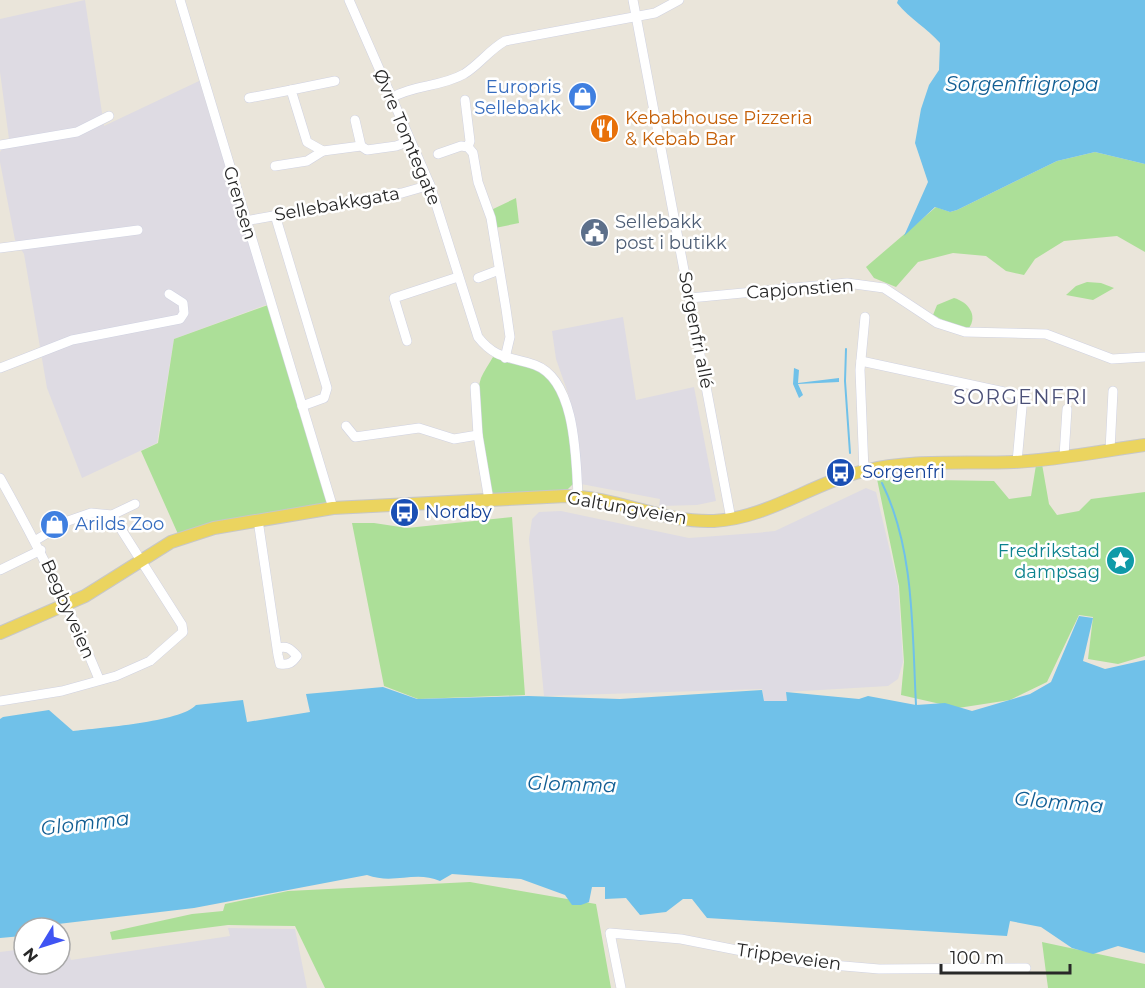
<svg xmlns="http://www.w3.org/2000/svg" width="1145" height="988" viewBox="0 0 1145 988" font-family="Montserrat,sans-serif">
<rect width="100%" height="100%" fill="#eae5da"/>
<g fill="#dedbe3">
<polygon points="85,0 104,126 199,81 268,304 174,339 157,443 82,478 47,388 24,254 15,240 0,162 0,152 9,139 0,72 0,19"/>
<polygon points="623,317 636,400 694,387 716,501 697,505 659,506 660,499 581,484 570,399 556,359 552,331"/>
<polygon points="866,488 876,492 898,585 903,662 898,679 888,686 786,692 787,701 764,701 762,689 544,696 529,539 532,519 539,512 561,511 689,538 756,533 775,531"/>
<polygon points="228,928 295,929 307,988 0,988 0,952 24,949 24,964 60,964 60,952 68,951 71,960 230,936"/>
</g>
<g fill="#acdf98">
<polygon points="1095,152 1145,164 1145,252 1117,236 1064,241 1035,259 1024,275 1006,271 986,256 953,253 918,262 896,287 874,278 866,267 936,207 950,212 957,210 1057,161"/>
<polygon points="516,198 519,223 495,228 491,210"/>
<polygon points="1087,282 1101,283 1114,288 1093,300 1066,295 1076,286"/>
<path d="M 954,298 C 968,302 978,315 969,328 L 950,324 L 933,315 L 937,305 Z"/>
<polygon points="268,305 329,505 178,534 141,451 158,443 174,339"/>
<path d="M 493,357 C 507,361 529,362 541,371 C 570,393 571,451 573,484 L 565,492 L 496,495 L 491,491 C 487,464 472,402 481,378 C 484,371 489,364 493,357 Z"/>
<polygon points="1042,464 1049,504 1057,515 1079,511 1091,499 1145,492 1145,656 1118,664 1088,659 1093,617 1079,615 1047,682 1010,700 958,708 901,695 904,662 899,586 877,479 994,481 1009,499 1031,496 1036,465"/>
<polygon points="512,517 525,695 418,699 384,686 352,523 374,523 407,528"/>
<polygon points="470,882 596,904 611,988 325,988 295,926 228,925 112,940 110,932 192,914 223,911 225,904 288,891"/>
<polygon points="1042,942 1145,964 1145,988 1048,988"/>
</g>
<g fill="#70c1e9">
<path d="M 898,0 L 1145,0 L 1145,164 L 1095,152 L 1057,161 L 957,210 L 950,212 L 935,207 L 904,236 L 928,182 L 915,143 L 921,109 L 929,85 L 939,70 L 940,43 C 927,28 910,19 897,3 Z"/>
<polygon points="794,368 799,370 798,383 839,378 839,382 798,384 803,395 799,398 793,384"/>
<path d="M 1079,616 L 1093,618 L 1083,661 L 1105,669 L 1145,660 L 1145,953 L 1118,946 L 1093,954 L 1072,948 L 1041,927 L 1010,921 L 1007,936 L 707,918 L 692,899 L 683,899 L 666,912 L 640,915 L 626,898 L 605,899 L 605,887 L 592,887 L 589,902 L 581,905 L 572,905 L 565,895 L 521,879 L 452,874 L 440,881 C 415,870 394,885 367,875 L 194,908 L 24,928 L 22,936 L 0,938 L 0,719 L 3,717 L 49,710 L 73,731 C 98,728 181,722 196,705 L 243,700 L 247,722 L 310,712 L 306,694 L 383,687 L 417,699 L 528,696 L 620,699 L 762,690 L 764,701 L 787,701 L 786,692 L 859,699 L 868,696 L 916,705 L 945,703 L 972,711 L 1030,694 L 1051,682 Z"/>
</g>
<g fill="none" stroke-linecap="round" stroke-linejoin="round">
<g stroke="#70c1e9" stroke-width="2">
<polyline points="846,349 845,381 850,453"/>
<path d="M 882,483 C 915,550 912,632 916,705"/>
</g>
<defs>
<g id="minor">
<polyline points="180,0 333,508"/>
<path d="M 349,0 L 430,185 L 478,337 C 496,360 510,356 535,365 C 576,380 576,459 578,496"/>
<polyline points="633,0 731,519"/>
<polyline points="335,81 291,90 307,142 323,151 361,146 367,150 396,146 410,141"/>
<polyline points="249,98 291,90"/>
<path d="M 391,98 C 413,85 441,87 464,74 C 479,65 489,50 505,41 L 655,13 L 679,0"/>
<polyline points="465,100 470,141 468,147"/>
<polyline points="355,120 361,146"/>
<polyline points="0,145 77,132 109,116"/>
<polyline points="438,154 461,146 468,147 473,153 478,182 491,218 506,309 510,337 505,358"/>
<polyline points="275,166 307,161 323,151"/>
<polyline points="275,215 327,388 324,398 302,406"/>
<polyline points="245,221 402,193 430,185"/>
<polyline points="0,248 138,230"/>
<polyline points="478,278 499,270"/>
<polyline points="690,298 847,283 884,288 937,323 965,332 1046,334 1112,359 1145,357"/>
<polyline points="407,341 394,298 458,277"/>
<polyline points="861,361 1023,396 1017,462"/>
<polyline points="0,368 72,340 180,319 184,313 183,303 169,294"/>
<polyline points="475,387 478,435 489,500"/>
<polyline points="346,426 355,437 419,428 454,439 478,435"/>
<polyline points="1110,450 1113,391"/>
<polyline points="1064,456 1067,409"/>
<polyline points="864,471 860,370 865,317"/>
<path d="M 0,478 C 37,544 70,609 99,679"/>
<path d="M 258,520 L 278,655 L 280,664 C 289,665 292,663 297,656 C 290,648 287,646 278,648"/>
<polyline points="36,540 68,521 91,513 112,515 135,504"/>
<polyline points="0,570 41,550"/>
<polyline points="0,701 62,691 116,676 150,661 183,632 182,625 112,515"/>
<polyline points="621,988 610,933 681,939 797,962 879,969 1026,968"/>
</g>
<path id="major" d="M 0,633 L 85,596 L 171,542 L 214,528 L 333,508 L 566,496 C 616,497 664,523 714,521 C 768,518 812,483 864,471 C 912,459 964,464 1014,462 C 1058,460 1102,451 1145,445"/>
</defs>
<use href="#minor" stroke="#d0d2e1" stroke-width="10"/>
<use href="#major" stroke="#c7c7c7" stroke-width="14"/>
<use href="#minor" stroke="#fff" stroke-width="9"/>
<use href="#major" stroke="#ebd45f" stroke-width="12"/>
</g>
<defs>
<symbol id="shop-disc" viewBox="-11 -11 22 22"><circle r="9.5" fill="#3f7fe0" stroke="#fff"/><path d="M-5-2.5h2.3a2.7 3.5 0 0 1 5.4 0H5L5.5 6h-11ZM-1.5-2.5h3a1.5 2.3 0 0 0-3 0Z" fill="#fff"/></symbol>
<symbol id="restaurant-disc" viewBox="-11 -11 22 22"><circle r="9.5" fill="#e8710a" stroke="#fff"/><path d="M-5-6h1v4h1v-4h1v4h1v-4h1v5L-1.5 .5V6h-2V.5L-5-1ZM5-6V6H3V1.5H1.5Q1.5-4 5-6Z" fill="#fff"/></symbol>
<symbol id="civic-disc" viewBox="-11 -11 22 22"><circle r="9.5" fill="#5c6f8a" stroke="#fff"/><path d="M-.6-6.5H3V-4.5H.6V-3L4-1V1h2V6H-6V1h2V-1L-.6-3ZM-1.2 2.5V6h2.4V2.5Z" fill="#fff"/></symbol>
<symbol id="bus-disc" viewBox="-11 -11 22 22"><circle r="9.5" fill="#1a4fb4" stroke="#fff"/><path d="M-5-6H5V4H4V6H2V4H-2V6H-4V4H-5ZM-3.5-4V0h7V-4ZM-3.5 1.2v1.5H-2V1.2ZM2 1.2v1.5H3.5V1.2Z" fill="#fff"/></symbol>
<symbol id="sight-disc" viewBox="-11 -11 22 22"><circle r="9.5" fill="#0f9aa8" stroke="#fff"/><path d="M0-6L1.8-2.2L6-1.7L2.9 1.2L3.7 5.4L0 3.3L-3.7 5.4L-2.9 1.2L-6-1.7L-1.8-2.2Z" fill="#fff"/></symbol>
</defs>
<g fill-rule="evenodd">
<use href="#shop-disc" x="566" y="80" width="33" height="33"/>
<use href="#restaurant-disc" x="588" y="112" width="33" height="33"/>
<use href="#civic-disc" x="578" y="216" width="33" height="33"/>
<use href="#bus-disc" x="824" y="456" width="33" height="33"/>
<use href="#bus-disc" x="388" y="496" width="33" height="33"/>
<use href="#shop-disc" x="38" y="508" width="33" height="33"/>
<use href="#sight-disc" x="1104" y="544" width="33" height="33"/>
</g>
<g text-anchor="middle" stroke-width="5" stroke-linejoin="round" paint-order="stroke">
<g font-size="18" fill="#366cbe" stroke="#fff" text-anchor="end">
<text x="561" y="93">Europris<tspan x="561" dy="21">Sellebakk</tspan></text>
<text x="75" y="530" text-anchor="start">Arilds Zoo</text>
</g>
<g font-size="18" fill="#c56008" stroke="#fff" text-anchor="start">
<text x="625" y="124">Kebabhouse Pizzeria<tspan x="625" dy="21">&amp; Kebab Bar</tspan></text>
</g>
<g font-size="18" fill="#282828" stroke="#fff">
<text transform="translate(407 137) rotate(67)" y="6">Øvre Tomtegate</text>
<text transform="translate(240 203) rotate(73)" y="6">Grensen</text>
<text transform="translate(337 204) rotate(-10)" y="6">Sellebakkgata</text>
<text transform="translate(800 289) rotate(-4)" y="6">Capjonstien</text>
<text transform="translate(696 330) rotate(79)" y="6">Sorgenfri allé</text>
<text transform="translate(627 508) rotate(10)" y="6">Galtungveien</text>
<text transform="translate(68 609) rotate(66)" y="6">Begbyveien</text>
<text transform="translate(789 957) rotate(8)" y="6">Trippeveien</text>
</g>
<g font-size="18" fill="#4e5e75" stroke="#fff" text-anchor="start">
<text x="615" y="228">Sellebakk<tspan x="615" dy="21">post i butikk</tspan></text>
</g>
<g font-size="18" fill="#164399" stroke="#fff" text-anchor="start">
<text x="862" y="478">Sorgenfri</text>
<text x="425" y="518">Nordby</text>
</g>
<g font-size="18" fill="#0d838f" stroke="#fff" text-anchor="end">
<text x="1100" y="557">Fredrikstad<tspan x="1100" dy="21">dampsag</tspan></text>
</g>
<g font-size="20" font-style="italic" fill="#125e93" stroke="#fff">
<text x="1022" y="91">Sorgenfrigropa</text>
<text transform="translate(572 784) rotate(2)" y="7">Glomma</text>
<text transform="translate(1059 802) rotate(5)" y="7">Glomma</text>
<text transform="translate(85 823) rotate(-7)" y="7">Glomma</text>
</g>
<g font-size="20" letter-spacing="1.5" fill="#4b5077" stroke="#fff">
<text x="1021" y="404">SORGENFRI</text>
</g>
</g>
<g transform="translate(42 946) rotate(232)"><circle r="28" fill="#ffffff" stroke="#a9a9a9" stroke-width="1.5"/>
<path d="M0-4.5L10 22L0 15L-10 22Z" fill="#3f54f3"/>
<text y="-9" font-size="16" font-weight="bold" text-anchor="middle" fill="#282828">N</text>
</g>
<path d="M941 964v9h129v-9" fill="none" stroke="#282828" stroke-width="3"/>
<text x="950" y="964" font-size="18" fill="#282828" stroke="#ffffff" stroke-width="4.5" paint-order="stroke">100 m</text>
</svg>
